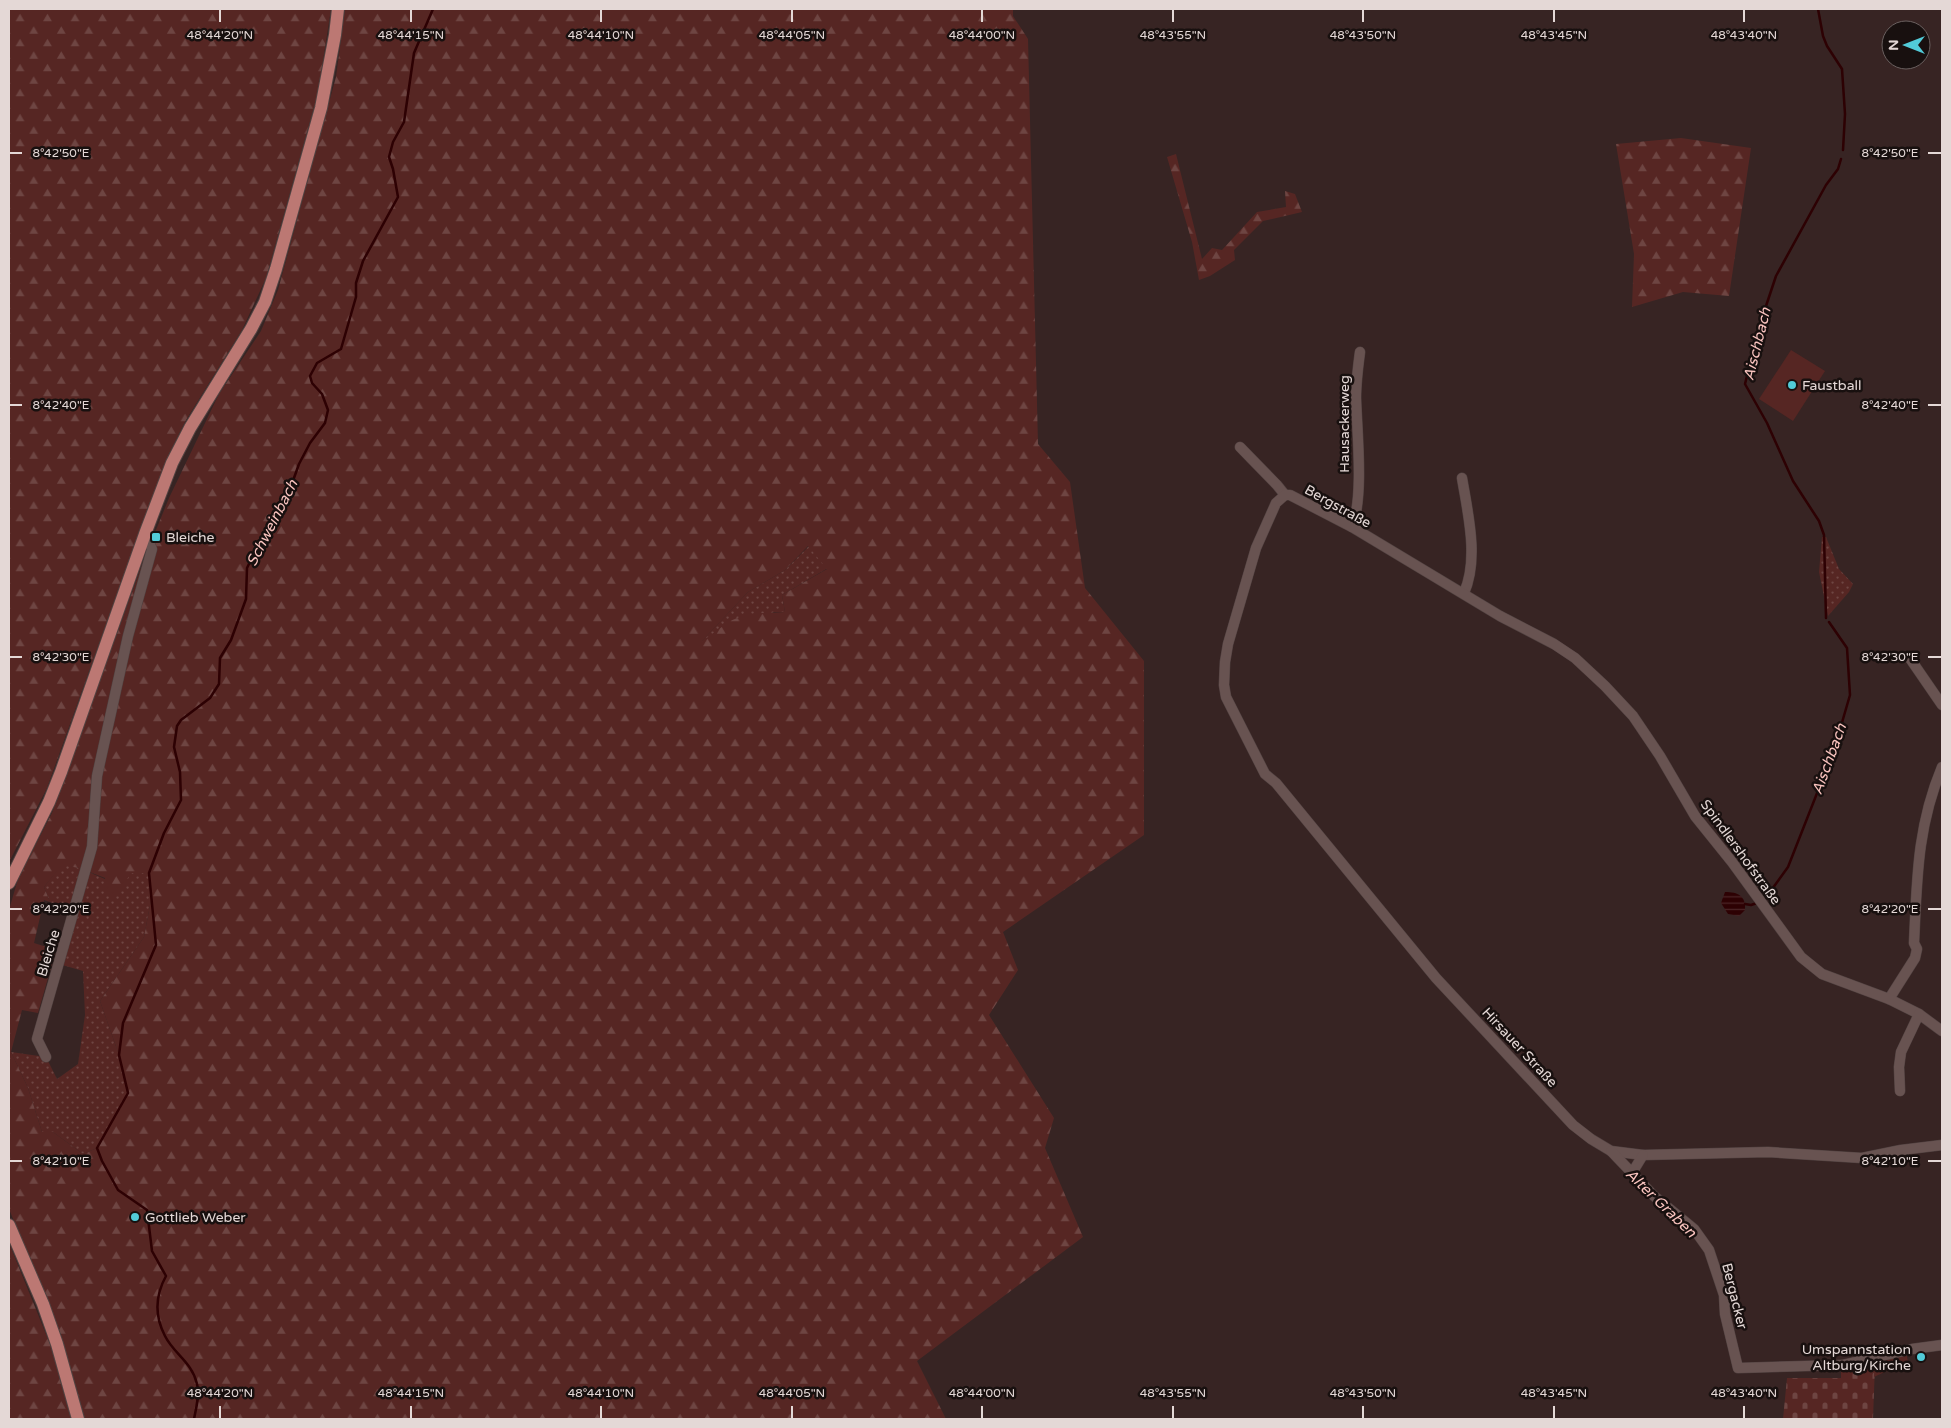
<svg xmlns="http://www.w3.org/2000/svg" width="1951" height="1428" viewBox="0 0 1951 1428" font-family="'Varela Round',sans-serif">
<defs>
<pattern id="grass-dots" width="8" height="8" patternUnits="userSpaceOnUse" patternTransform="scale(1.25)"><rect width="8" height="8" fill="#562623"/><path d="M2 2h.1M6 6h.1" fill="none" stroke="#6e4542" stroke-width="1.8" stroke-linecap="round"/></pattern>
<pattern id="forest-firs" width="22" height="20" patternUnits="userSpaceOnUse" patternTransform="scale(1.25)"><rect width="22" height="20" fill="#562623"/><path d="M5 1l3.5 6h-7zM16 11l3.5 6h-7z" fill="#6e4542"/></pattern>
<pattern id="cemetery-stones" width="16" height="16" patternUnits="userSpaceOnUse" patternTransform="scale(1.25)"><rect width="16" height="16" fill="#562623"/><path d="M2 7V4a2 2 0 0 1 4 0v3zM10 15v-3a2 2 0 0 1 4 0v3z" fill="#6e4542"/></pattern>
<pattern id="water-rules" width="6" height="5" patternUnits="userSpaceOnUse" patternTransform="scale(1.25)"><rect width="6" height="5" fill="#2d0103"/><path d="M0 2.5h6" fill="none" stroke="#4b2527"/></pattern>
</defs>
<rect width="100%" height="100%" fill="#372423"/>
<g fill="url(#grass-dots)">
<polygon points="1822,537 1826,537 1839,569 1853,584 1849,592 1828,616 1819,572"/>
<polygon points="809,546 828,568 782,595 785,612 774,612 698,645 748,592 785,570"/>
<polygon points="62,864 79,868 105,879 131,873 149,873 151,900 144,937 100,1001 119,1055 128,1093 97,1148 83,1154 53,1132 42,1132 28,1088 11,1052 46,1057 57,1079 78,1064 85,1015 83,971 59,964 74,911 50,902 44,887"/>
</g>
<g fill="url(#forest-firs)" fill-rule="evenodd">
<polygon points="9,9 331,9 318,93 266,278 242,330 186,420 169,454 142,524 47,788 9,862"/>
<path d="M 345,9 L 1013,9 L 1013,16 L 1028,39 L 1038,444 L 1070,482 L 1085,588 L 1144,661 L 1144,835 L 1003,932 L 1018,970 L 989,1015 L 1054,1118 L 1045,1148 L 1083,1237 L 917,1361 L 946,1419 L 85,1419 L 61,1335 L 9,1209 L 9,910 L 18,879 L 52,813 L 143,562 L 169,498 L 219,394 L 261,331 L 278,290 L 336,77 ZM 808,546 L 827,569 L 782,595 L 785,612 L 747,614 L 730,621 L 701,642 L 748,592 L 785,570 ZM 62,865 L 79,868 L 105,878 L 106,892 L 115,898 L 131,873 L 149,873 L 151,900 L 144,937 L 100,1001 L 119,1055 L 128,1093 L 97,1148 L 83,1154 L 53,1132 L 42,1132 L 28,1088 L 11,1052 L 22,1010 L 38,1013 L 56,950 L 34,943 L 44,900 L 50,902 L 44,887 Z"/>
<polygon points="1681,138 1751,148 1729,296 1683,292 1632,307 1634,254 1616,144"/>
<polygon points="1176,154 1202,259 1212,248 1222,250 1257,212 1286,207 1285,191 1295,194 1302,212 1263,221 1234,250 1235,260 1210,276 1199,280 1192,242 1167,157"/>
<polygon points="9,1243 50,1344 71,1419 9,1419"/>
</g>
<polygon fill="url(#cemetery-stones)" points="1854,1364 1875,1365 1873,1419 1783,1419 1787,1378 1841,1378 1841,1370 1854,1370"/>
<g fill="#562623">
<polygon points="1791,350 1825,371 1793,421 1759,399"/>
<polygon points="1906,1352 1909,1366 1891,1369 1874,1377 1875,1360"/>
</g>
<path fill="url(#water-rules)" d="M 1725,892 C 1738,892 1746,896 1745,910 L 1739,916 L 1728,914 L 1721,903 Z"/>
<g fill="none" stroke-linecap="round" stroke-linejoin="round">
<g stroke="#2d0103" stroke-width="2.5">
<polyline points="1818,9 1823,36 1827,46 1842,69 1845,114 1843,150"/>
<polyline points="1826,618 1824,535 1819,521 1793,481 1767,423 1745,384 1759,327 1776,276 1826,185 1838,169 1841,159"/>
<polyline points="1770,892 1788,867 1834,750 1850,695 1847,648 1829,622"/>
<polyline points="1745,904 1751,905 1757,903"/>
<path d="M 194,1419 C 196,1408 200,1395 197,1384 C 192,1362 174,1354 165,1336 C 154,1315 155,1296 166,1276 L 152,1251 L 147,1210 L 118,1190 L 102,1161 L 97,1148 L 128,1093 L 119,1055 L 123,1023 L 156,945 L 149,873 L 164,833 L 181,800 L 180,772 L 174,747 L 177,726 L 181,720 L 210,698 L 219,684 L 220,658 L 231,640 L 246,599 L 247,568 L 261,539 L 290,489 L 299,464 L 310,443 L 325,423 L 328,410 L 322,394 L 312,383 L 310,376 L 317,363 L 341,349 L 356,297 L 356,283 L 363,261 L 398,197 L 393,169 L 389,157 L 393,142 L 404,122 L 414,53 L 433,9"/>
</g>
<defs>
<g id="minor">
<polyline points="1240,447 1277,485 1285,495"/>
<path d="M 1462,478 C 1468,514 1479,559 1464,593"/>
<path d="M 1352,527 C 1364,497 1357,432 1356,398 C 1356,383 1358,367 1360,352"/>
<polyline points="1909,657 1942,705"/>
<path d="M 1889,999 L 1915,958 L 1917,949 L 1914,943 C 1917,879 1917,827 1942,767"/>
<polyline points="1942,1031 1919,1014 1889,999 1822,974 1801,957 1732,862 1695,816 1660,756 1633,716 1605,686 1575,658 1554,644 1500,616 1352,527 1290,495 1285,495 1276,503 1256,548 1228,644 1225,662 1224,685 1226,697 1265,774 1276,783 1436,978 1573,1125 1591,1139 1611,1151 1643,1155 1768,1152 1862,1158 1901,1150 1942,1145"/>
<polyline points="46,1057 37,1039 92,847 97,776 128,636 152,549 145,534"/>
<polyline points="1900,1091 1899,1067 1901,1052 1919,1014"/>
<polyline points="1611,1151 1654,1196 1694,1229 1709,1250 1724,1295 1725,1314 1738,1368 1842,1365 1912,1349 1942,1345"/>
<polyline points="1632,1173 1643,1155"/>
</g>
<g id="major">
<polyline points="9,883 49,802 61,772 145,534 172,463 190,428 251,329 265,302 276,269 321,108 335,35 338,9"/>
<polyline points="9,1225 43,1304 57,1344 78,1419"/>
</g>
</defs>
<use href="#minor" stroke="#514241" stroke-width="11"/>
<use href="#major" stroke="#514241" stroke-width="14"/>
<use href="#minor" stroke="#685351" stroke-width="10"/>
<use href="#major" stroke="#bc7873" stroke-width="12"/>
</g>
<path fill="none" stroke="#e4d8d6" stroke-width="2" d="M 220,10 L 220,22M 411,10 L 411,22M 601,10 L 601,22M 792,10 L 792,22M 982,10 L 982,22M 1173,10 L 1173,22M 1363,10 L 1363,22M 1554,10 L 1554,22M 1744,10 L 1744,22M 10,153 L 22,153M 1928,153 L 1941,153M 10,405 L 22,405M 1928,405 L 1941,405M 10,657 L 22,657M 1928,657 L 1941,657M 10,909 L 22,909M 1928,909 L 1941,909M 10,1161 L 22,1161M 1928,1161 L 1941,1161M 220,1406 L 220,1418M 411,1406 L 411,1418M 601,1406 L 601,1418M 792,1406 L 792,1418M 982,1406 L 982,1418M 1173,1406 L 1173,1418M 1363,1406 L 1363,1418M 1554,1406 L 1554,1418M 1744,1406 L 1744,1418"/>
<g fill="#52cbd8" stroke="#18100f" stroke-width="2">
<circle cx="1792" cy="385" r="5"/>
<rect x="151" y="532" width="10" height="10" rx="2.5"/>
<circle cx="135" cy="1217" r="5"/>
<circle cx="1921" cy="1357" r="5"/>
</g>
<g text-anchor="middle" stroke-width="5" stroke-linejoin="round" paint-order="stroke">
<g font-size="14" fill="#e4d8d6" stroke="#18100f" text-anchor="start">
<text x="1802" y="390">Faustball</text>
<text x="166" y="542">Bleiche</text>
<text x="145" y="1222">Gottlieb Weber</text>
<text x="1911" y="1354" text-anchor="end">Umspannstation<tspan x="1911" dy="16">Altburg/Kirche</tspan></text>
</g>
<g font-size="14" fill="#e4d8d6" stroke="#18100f">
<text transform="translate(1344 424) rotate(-90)" y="5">Hausackerweg</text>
<text transform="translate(1338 506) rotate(29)" y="5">Bergstraße</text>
<text transform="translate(1741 852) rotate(54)" y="5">Spindlershofstraße</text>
<text transform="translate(48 953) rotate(-73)" y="5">Bleiche</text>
<text transform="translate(1520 1047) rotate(47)" y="5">Hirsauer Straße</text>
<text transform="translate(1735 1296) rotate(76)" y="5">Bergacker</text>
</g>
<g font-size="15" font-style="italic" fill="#f9c3be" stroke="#18100f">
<text transform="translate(1757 344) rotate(-76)" y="5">Aischbach</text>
<text transform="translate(272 523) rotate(-63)" y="5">Schweinbach</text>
<text transform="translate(1829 759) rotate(-70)" y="5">Aischbach</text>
<text transform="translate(1661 1203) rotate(44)" y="5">Alter Graben</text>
</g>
</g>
<g font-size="12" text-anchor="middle" fill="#e4d8d6" stroke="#18100f" stroke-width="5" stroke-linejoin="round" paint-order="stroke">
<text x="220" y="39">48°44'20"N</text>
<text x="411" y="39">48°44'15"N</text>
<text x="601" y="39">48°44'10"N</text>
<text x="792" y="39">48°44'05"N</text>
<text x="982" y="39">48°44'00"N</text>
<text x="1173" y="39">48°43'55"N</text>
<text x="1363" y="39">48°43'50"N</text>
<text x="1554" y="39">48°43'45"N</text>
<text x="1744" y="39">48°43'40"N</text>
<text x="1890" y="157">8°42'50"E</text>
<text x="61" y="157">8°42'50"E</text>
<text x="1890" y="409">8°42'40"E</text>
<text x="61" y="409">8°42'40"E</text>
<text x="1890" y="661">8°42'30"E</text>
<text x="61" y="661">8°42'30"E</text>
<text x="1890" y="913">8°42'20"E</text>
<text x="61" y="913">8°42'20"E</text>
<text x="1890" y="1165">8°42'10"E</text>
<text x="61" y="1165">8°42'10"E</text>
<text x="220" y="1397">48°44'20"N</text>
<text x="411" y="1397">48°44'15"N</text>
<text x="601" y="1397">48°44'10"N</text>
<text x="792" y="1397">48°44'05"N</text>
<text x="982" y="1397">48°44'00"N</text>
<text x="1173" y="1397">48°43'55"N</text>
<text x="1363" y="1397">48°43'50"N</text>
<text x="1554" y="1397">48°43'45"N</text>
<text x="1744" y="1397">48°43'40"N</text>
</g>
<rect width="1951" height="1428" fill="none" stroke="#e4d8d6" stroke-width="20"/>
<g transform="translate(1906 45) rotate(270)"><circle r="24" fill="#18100f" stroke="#6a605f"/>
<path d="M0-4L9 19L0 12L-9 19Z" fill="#52cbd8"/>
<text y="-8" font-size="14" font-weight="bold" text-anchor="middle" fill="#e4d8d6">N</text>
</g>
</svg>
